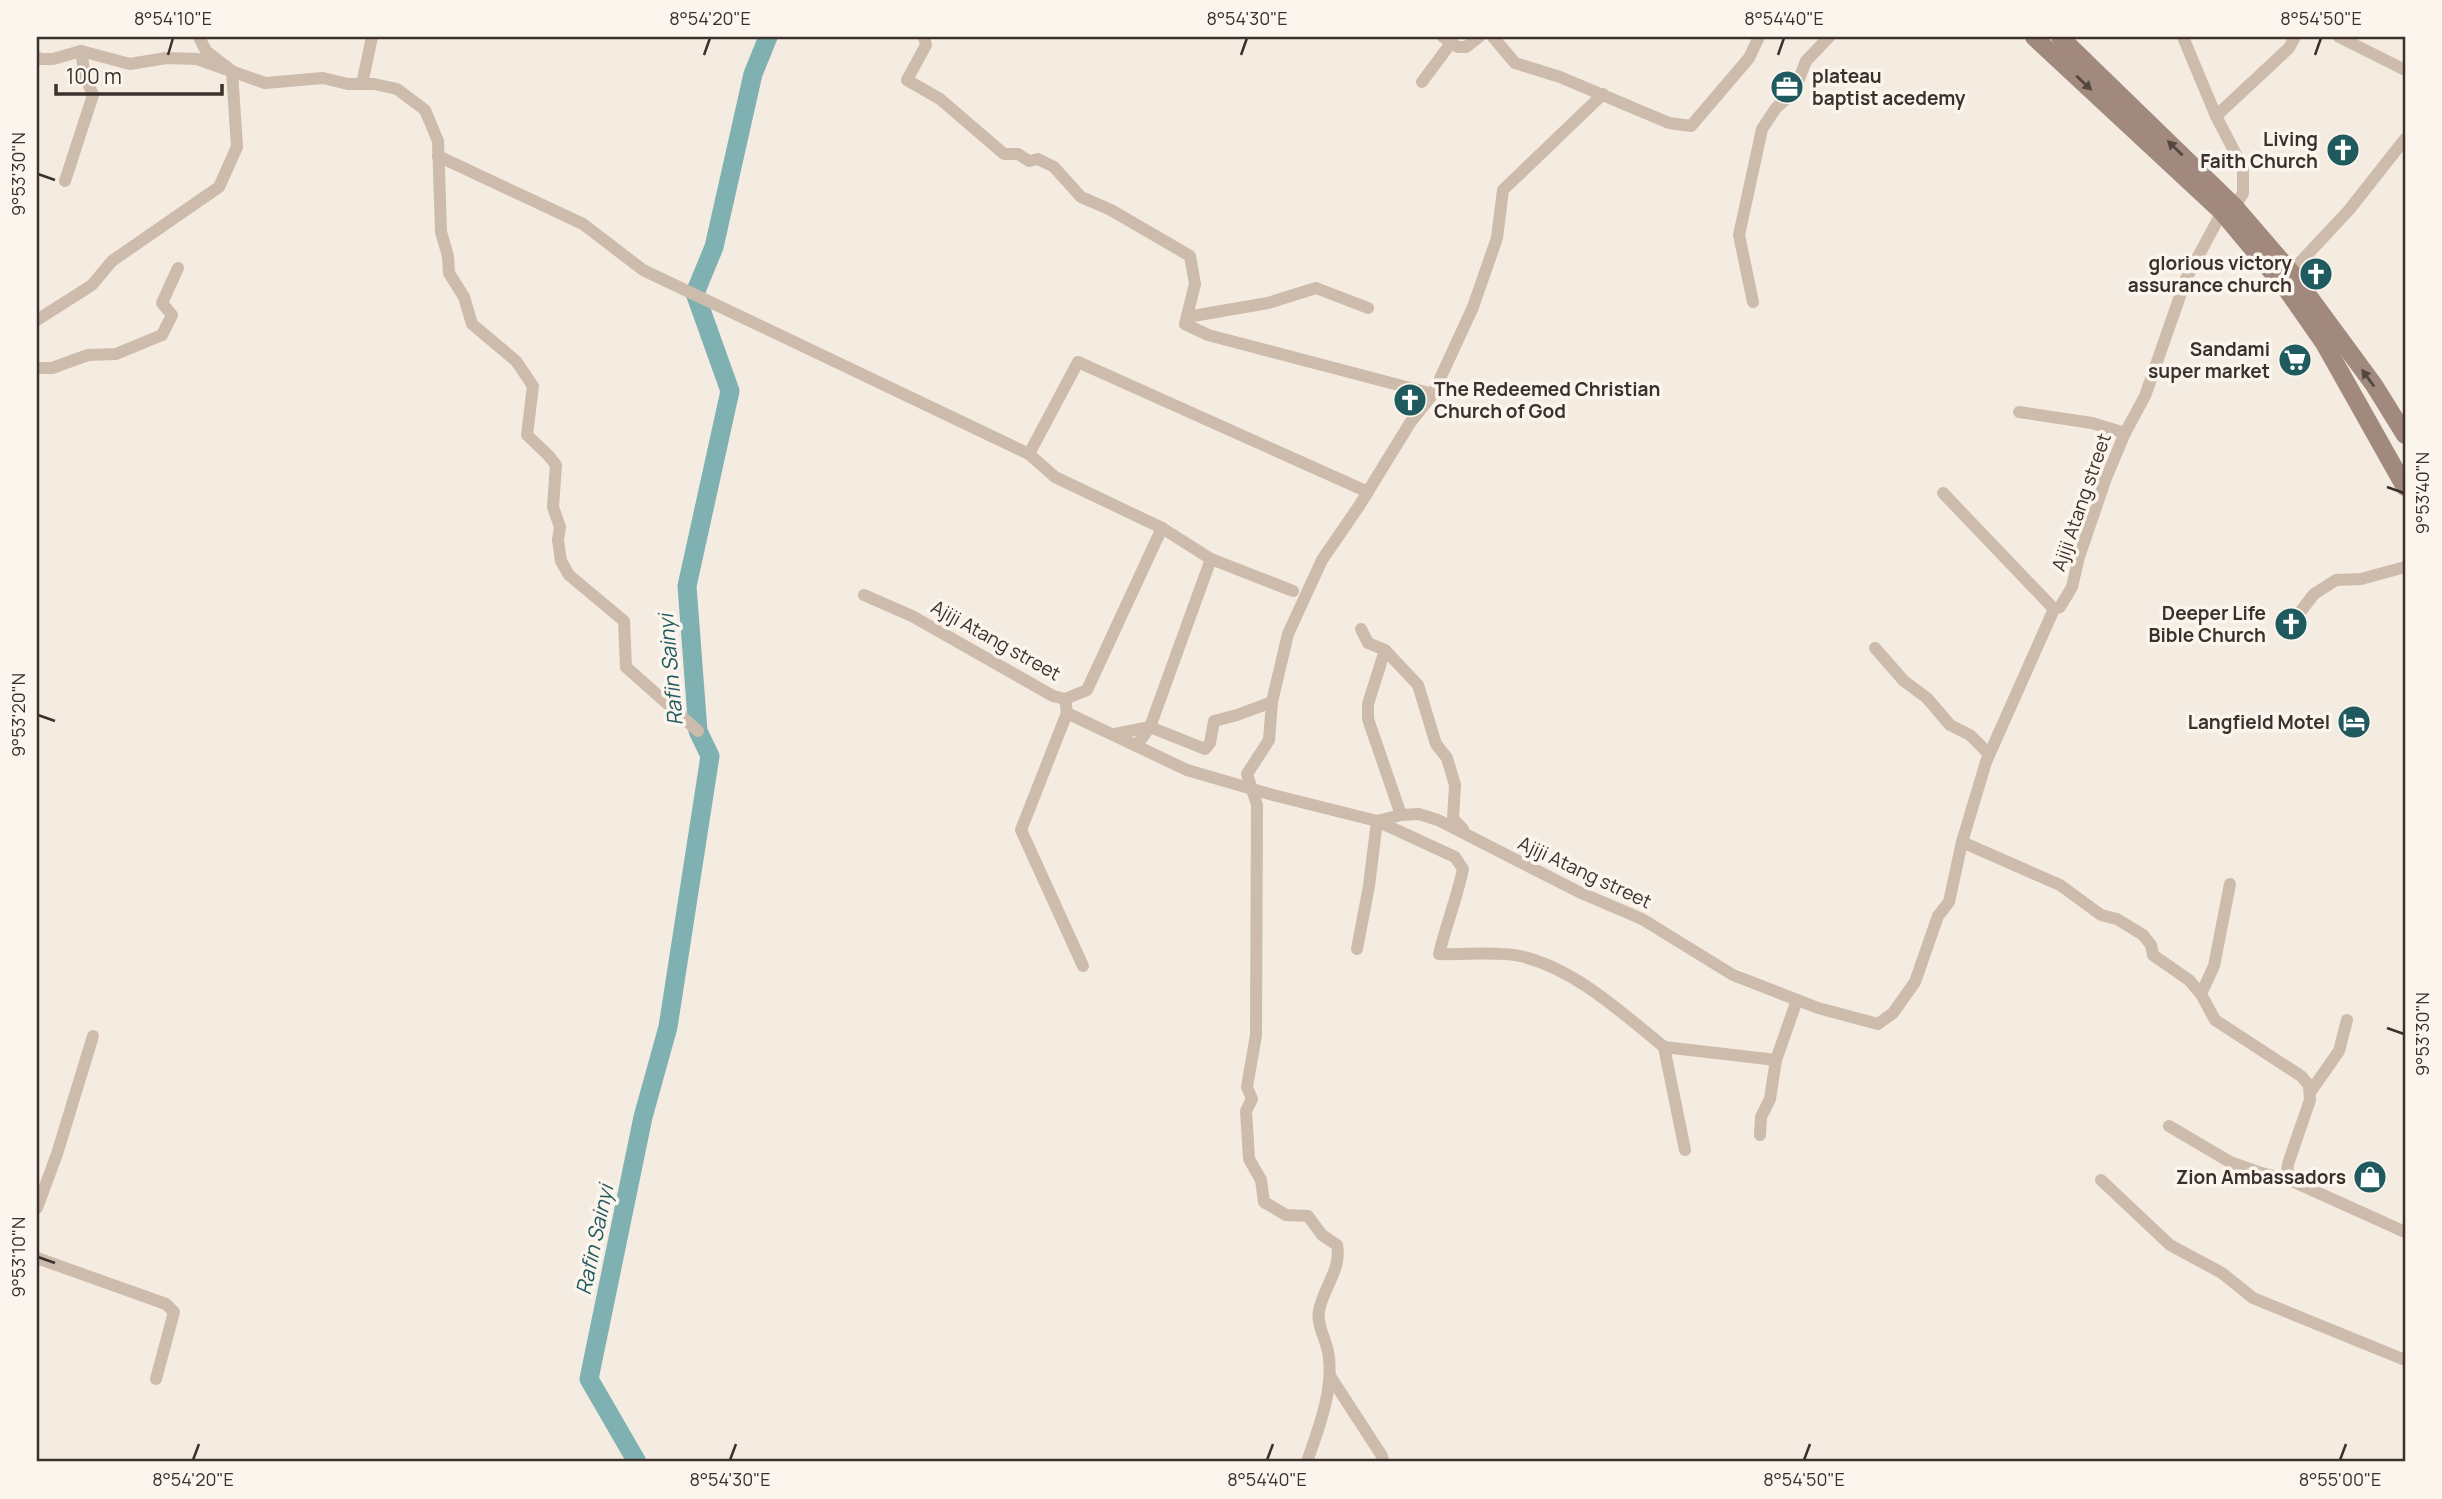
<svg xmlns="http://www.w3.org/2000/svg" width="2442" height="1499" viewBox="0 0 2442 1499" font-family="Manrope,sans-serif">
<rect width="100%" height="100%" fill="#f4ebe1"/>
<g fill="none" stroke-linecap="round" stroke-linejoin="round">
<polyline stroke="#7fb0b2" stroke-width="19" points="637,1462 589,1379 643,1117 668,1027 710,756 698,731 687,586 730,391 695,293 714,247 753,74 768,37"/>
<g stroke="#cdbbac" stroke-width="12">
<polyline points="924,37 926,45 907,80 940,99 1004,154 1018,154 1029,161 1038,159 1054,167 1081,197 1111,210 1190,256 1195,284 1185,324 1208,335 1433,394"/>
<polyline points="1443,37 1458,47 1466,47 1479,37"/>
<polyline points="1493,37 1515,63 1560,77 1669,123 1691,126 1749,58 1759,37"/>
<polyline points="2183,37 2216,116 2243,168 2243,193 2235,207"/>
<polyline points="2339,37 2405,70"/>
<polyline points="37,57 39,59 53,59 81,51 130,64 166,58 197,59 265,83 323,78 348,84 374,84 397,89 425,110 438,141 441,232 448,256 449,273 464,297 472,324 516,361 533,386 527,435 548,455 556,465 553,507 560,527 558,540 561,561 569,575 624,621 626,667 698,731"/>
<polyline points="1422,82 1451,43"/>
<polyline points="362,84 372,37"/>
<polyline points="2216,116 2289,48 2295,37"/>
<polyline points="438,156 583,224 643,270 1029,454 1055,477 1162,528 1211,559 1293,591"/>
<polyline points="65,181 93,95 85,76 81,51"/>
<polyline points="2291,272 2349,210 2405,139"/>
<polyline points="1753,302 1739,235 1762,129 1776,108 1794,92 1806,61 1829,37"/>
<polyline points="1187,317 1268,303 1316,288 1368,308"/>
<polyline points="37,320 92,285 112,261 219,187 237,147 232,71 206,51 199,37"/>
<polyline points="37,368 52,368 88,355 116,354 162,335 172,315 162,303 178,268"/>
<polyline points="2019,412 2092,423 2125,433"/>
<polyline points="1029,454 1078,362 1368,492"/>
<polyline points="1943,493 2054,609"/>
<polyline points="864,595 912,616 1053,696 1065,699 1067,713 1187,770 1273,795 1377,821 1401,815 1419,814 1438,820 1579,892 1642,919 1733,975 1818,1008 1878,1024 1893,1013 1915,982 1938,916 1949,902 1962,842 1986,762 2054,609 2060,607 2072,587 2079,557 2106,478 2125,433 2145,396 2186,279 2222,212"/>
<polyline points="2294,620 2314,594 2336,580 2361,579 2405,567"/>
<polyline points="1361,629 1368,643 1385,650 1418,685 1436,744 1447,758 1455,785 1453,819 1463,829"/>
<polyline points="1875,648 1904,681 1927,698 1950,725 1970,735 1989,754"/>
<polyline points="1385,650 1368,704 1368,719 1401,815"/>
<polyline points="1065,699 1087,690 1162,528"/>
<polyline points="1067,713 1021,830 1083,966"/>
<polyline points="1115,734 1150,727 1205,749 1210,743 1214,721 1237,715 1272,702"/>
<polyline points="1136,746 1150,727 1211,559"/>
<polyline points="1962,842 2060,885 2101,915 2117,919 2143,935 2151,945 2153,955 2189,980 2201,994 2215,1020 2301,1076 2309,1085 2310,1100 2288,1164 2287,1173 2292,1181 2405,1232"/>
<path d="M 1357,949 L 1369,886 L 1377,821 L 1455,857 L 1463,869 C 1457,898 1446,925 1439,954 C 1462,955 1498,951 1520,956 C 1574,968 1621,1012 1664,1047 L 1685,1150"/>
<polyline points="2201,994 2214,966 2230,884"/>
<polyline points="1664,1047 1776,1060 1797,1000"/>
<polyline points="2311,1091 2339,1051 2347,1020"/>
<polyline points="2169,1126 2230,1162 2258,1172 2292,1181"/>
<polyline points="1760,1135 1761,1117 1770,1099 1776,1060"/>
<polyline points="2101,1180 2170,1245 2222,1273 2253,1298 2405,1360"/>
<polyline points="37,1208 57,1154 93,1036"/>
<polyline points="37,1258 166,1304 174,1312 156,1379"/>
<polyline points="1330,1376 1382,1456 1383,1462"/>
<path d="M 1307,1462 C 1318,1429 1333,1393 1329,1358 C 1328,1342 1316,1326 1319,1311 C 1323,1288 1342,1269 1337,1245 L 1322,1235 L 1308,1216 L 1286,1215 L 1264,1202 L 1261,1180 L 1249,1159 L 1246,1111 L 1252,1099 L 1247,1087 L 1256,1035 L 1257,805 L 1247,774 L 1269,740 L 1272,702 L 1288,634 L 1322,560 L 1359,506 L 1410,423 L 1433,394 L 1473,307 L 1497,238 L 1503,190 L 1603,94"/>
</g>
<g stroke="#a18a7d" stroke-width="18">
<polyline points="2034,37 2222,212 2287,290 2324,343 2405,487"/>
<polyline points="2060,37 2235,207 2291,272 2374,385 2405,435"/>
</g>
</g>
<defs><path id="oneway-solid" d="M-6-.8H1V-3.2L6.5 0L1 3.2V.8H-6Z" transform="scale(1.75)"/></defs>
<g fill="#544640">
<use href="#oneway-solid" transform="translate(2084 83) rotate(43)"/>
<use href="#oneway-solid" transform="translate(2175 148) rotate(-136)"/>
<use href="#oneway-solid" transform="translate(2368 378) rotate(-126)"/>
</g>
<path fill="none" stroke="#3b302b" stroke-width="2.5" d="M 168,55 L 173,38M 704,55 L 710,38M 1241,55 L 1247,38M 1778,55 L 1784,38M 2315,55 L 2321,38M 38,174 L 55,180M 2387,487 L 2404,493M 38,715 L 55,721M 2387,1028 L 2404,1034M 38,1257 L 55,1263M 193,1460 L 199,1444M 730,1460 L 736,1444M 1267,1460 L 1273,1444M 1804,1460 L 1810,1444M 2340,1460 L 2346,1444"/>
<defs>
<symbol id="office-disc" viewBox="-11 -11 22 22"><circle r="9.5" fill="#1f5a5e" stroke="#fbf5ee"/><path d="M-6-3h4V-5.5h4V-3h4V5H-6ZM-1-4.5V-3h2v-1.5ZM-6 0V1H6V0Z" fill="#fff"/></symbol>
<symbol id="church-disc" viewBox="-11 -11 22 22"><circle r="9.5" fill="#1f5a5e" stroke="#fbf5ee"/><path d="M-1.2-6h2.4v3.5h3.3v2.4h-3.3V6h-2.4V-.1h-3.3v-2.4h3.3Z" fill="#fff"/></symbol>
<symbol id="supermarket-disc" viewBox="-11 -11 22 22"><circle r="9.5" fill="#1f5a5e" stroke="#fbf5ee"/><path d="M-6-5.5h2.5l.6 2H6L4.5 2H-2.5L-4.4-4H-6ZM-1.5 3.2a1.3 1.3 0 1 0 .1 0ZM3 3.2a1.3 1.3 0 1 0 .1 0Z" fill="#fff"/></symbol>
<symbol id="hotel-disc" viewBox="-11 -11 22 22"><circle r="9.5" fill="#1f5a5e" stroke="#fbf5ee"/><path d="M-6-4.5h1.5V1H6V5H4.5V3h-9V5H-6ZM-4 0a1.8 1.8 0 1 1 3.6 0ZM.5 0V-2.5h3Q6-2.5 6 0Z" fill="#fff"/></symbol>
<symbol id="shop-disc" viewBox="-11 -11 22 22"><circle r="9.5" fill="#1f5a5e" stroke="#fbf5ee"/><path d="M-5-2.5h2.3a2.7 3.5 0 0 1 5.4 0H5L5.5 6h-11ZM-1.5-2.5h3a1.5 2.3 0 0 0-3 0Z" fill="#fff"/></symbol>
</defs>
<g fill-rule="evenodd">
<use href="#office-disc" x="1768" y="68" width="38" height="38"/>
<use href="#church-disc" x="2324" y="131" width="38" height="38"/>
<use href="#church-disc" x="2297" y="255" width="38" height="38"/>
<use href="#supermarket-disc" x="2276" y="341" width="38" height="38"/>
<use href="#church-disc" x="1391" y="381" width="38" height="38"/>
<use href="#church-disc" x="2272" y="605" width="38" height="38"/>
<use href="#hotel-disc" x="2335" y="703" width="38" height="38"/>
<use href="#shop-disc" x="2351" y="1158" width="38" height="38"/>
</g>
<g text-anchor="middle" stroke-width="7" stroke-linejoin="round" paint-order="stroke">
<g font-size="19" font-weight="bold" fill="#3b302b" stroke="#fbf5ee" text-anchor="end">
<text x="1812" y="83" text-anchor="start">plateau<tspan x="1812" dy="22">baptist acedemy</tspan></text>
<text x="2318" y="146">Living<tspan x="2318" dy="22">Faith Church</tspan></text>
<text x="2292" y="270">glorious victory<tspan x="2292" dy="22">assurance church</tspan></text>
<text x="2270" y="356">Sandami<tspan x="2270" dy="22">super market</tspan></text>
<text x="1434" y="396" text-anchor="start">The Redeemed Christian<tspan x="1434" dy="22">Church of God</tspan></text>
<text x="2266" y="620">Deeper Life<tspan x="2266" dy="22">Bible Church</tspan></text>
<text x="2330" y="729">Langfield Motel</text>
<text x="2346" y="1184">Zion Ambassadors</text>
</g>
<g font-size="19" fill="#3b302b" stroke="#fbf5ee">
<text transform="translate(2081 502) rotate(-71)" y="7">Ajiji Atang street</text>
<text transform="translate(996 640) rotate(29)" y="7">Ajiji Atang street</text>
<text transform="translate(1585 872) rotate(25)" y="7">Ajiji Atang street</text>
</g>
<g font-size="21" font-style="italic" fill="#1f5a5e" stroke="#fbf5ee">
<text transform="translate(671 670) rotate(-95)" y="7">Rafin Sainyi</text>
<text transform="translate(595 1240) rotate(-78)" y="7">Rafin Sainyi</text>
</g>
</g>
<rect width="2442" height="1499" fill="none" stroke="#fbf5ee" stroke-width="77"/>
<path d="M56 84v10h166v-10" fill="none" stroke="#3b302b" stroke-width="3.5"/>
<text x="66" y="84" font-size="21" fill="#3b302b" stroke="#fbf5ee" stroke-width="5" paint-order="stroke">100 m</text>
<rect x="38" y="38" width="2366" height="1422" fill="none" stroke="#3b302b" stroke-width="2.5"/>
<g font-size="18" text-anchor="middle" fill="#3b302b">
<text x="173" y="25">8°54'10"E</text>
<text x="710" y="25">8°54'20"E</text>
<text x="1247" y="25">8°54'30"E</text>
<text x="1784" y="25">8°54'40"E</text>
<text x="2321" y="25">8°54'50"E</text>
<text transform="translate(19 174) rotate(-90)" y="6">9°53'30"N</text>
<text transform="translate(2423 493) rotate(-90)" y="6">9°53'40"N</text>
<text transform="translate(19 715) rotate(-90)" y="6">9°53'20"N</text>
<text transform="translate(2423 1034) rotate(-90)" y="6">9°53'30"N</text>
<text transform="translate(19 1257) rotate(-90)" y="6">9°53'10"N</text>
<text x="193" y="1486">8°54'20"E</text>
<text x="730" y="1486">8°54'30"E</text>
<text x="1267" y="1486">8°54'40"E</text>
<text x="1804" y="1486">8°54'50"E</text>
<text x="2340" y="1486">8°55'00"E</text>
</g>
</svg>
